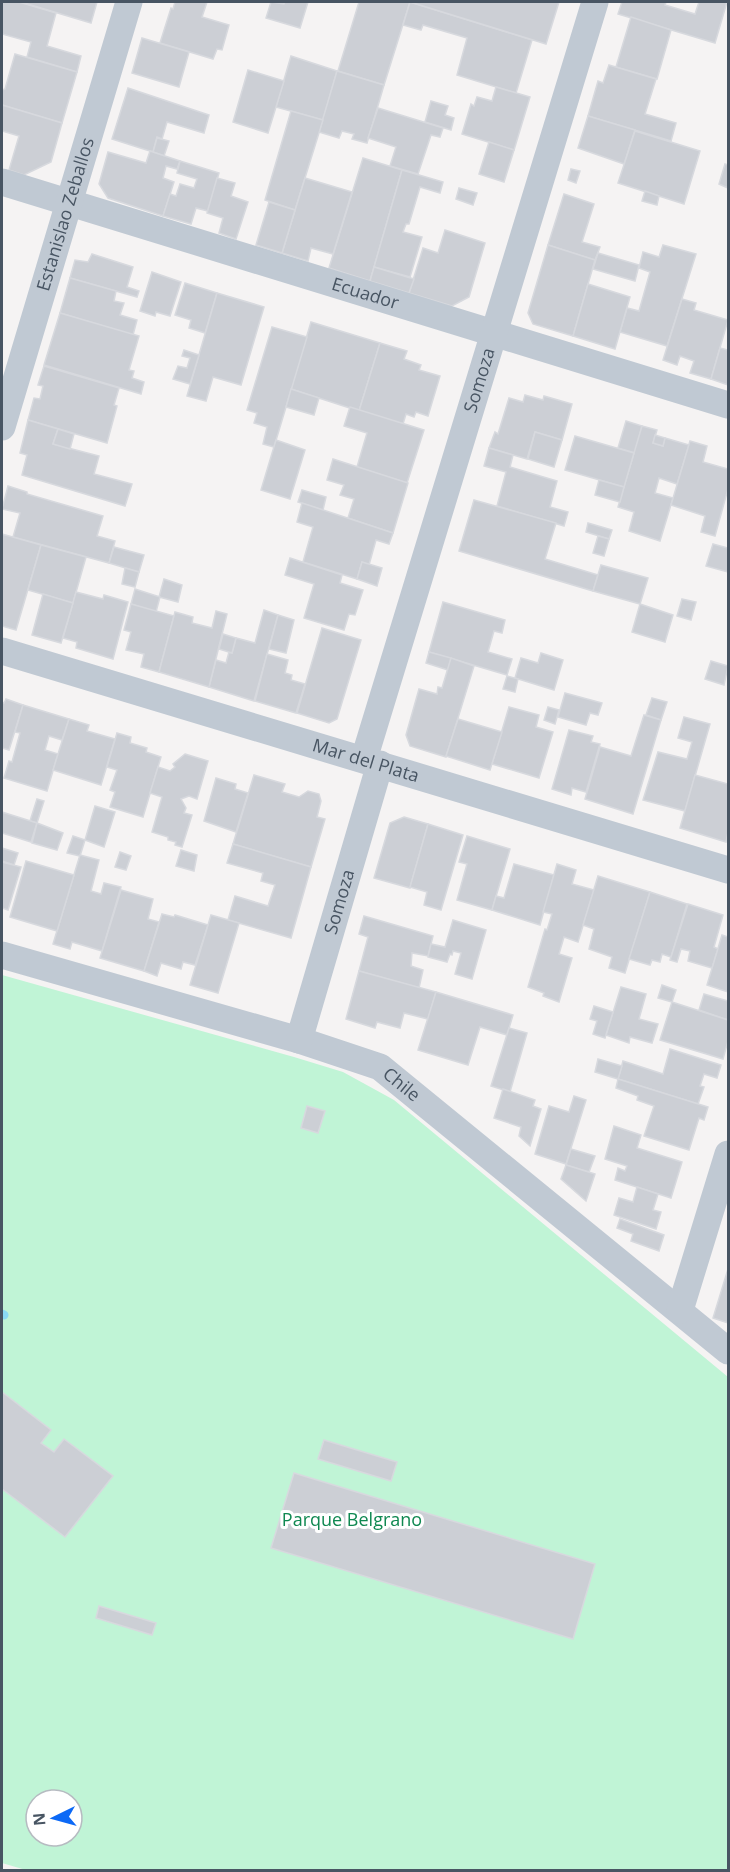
<svg xmlns="http://www.w3.org/2000/svg" width="730" height="1872" viewBox="0 0 730 1872" font-family="'Open Sans',sans-serif">
<rect width="100%" height="100%" fill="#f5f3f3"/>
<path fill="#c0f4d6" fill-rule="evenodd" d="M 2,975 L 294,1057 L 343,1072 L 394,1100 L 728,1377 L 728,1870 L 26,1870 L 2,1863 ZM 36,1800 L 72,1800 L 72,1836 L 36,1836 Z"/>
<g fill="none" stroke-linecap="round" stroke-linejoin="round">
<polyline stroke="#8adaf4" stroke-width="9" points="2,1314 4,1315"/>
</g>
<g fill="#cccfd5" stroke="#d7d9de" stroke-width="1.5">
<polygon points="2,2 19,2 56,13 47,46 81,56 77,72 27,57 31,42 2,34"/>
<polygon points="21,2 97,2 91,23"/>
<polygon points="175,2 207,2 202,17 229,25 222,50 217,49 213,59 160,43 171,8 173,9"/>
<polygon points="271,2 284,4 285,2 308,2 300,28 266,18"/>
<polygon points="359,2 410,2 384,85 338,71"/>
<polygon points="410,2 532,40 516,93 457,75 467,38 423,25 421,30 403,25"/>
<polygon points="410,2 559,2 546,44"/>
<polygon points="622,2 666,2 665,5 695,14 699,2 727,2 715,43 618,14"/>
<polygon points="631,17 671,30 657,79 616,67"/>
<polygon points="142,38 189,52 179,87 132,73"/>
<polygon points="15,54 77,72 62,123 2,105 2,90 5,89"/>
<polygon points="291,56 337,71 323,120 276,107"/>
<polygon points="609,65 656,79 645,114 676,123 671,141 588,116 598,81 603,83"/>
<polygon points="248,70 284,81 268,133 233,122"/>
<polygon points="337,71 384,85 367,143 352,139 354,134 342,131 339,138 319,132"/>
<polygon points="496,87 530,97 514,150 462,134 471,104 474,106 477,97 492,101"/>
<polygon points="128,88 209,115 204,133 167,122 162,139 157,137 153,152 112,139"/>
<polygon points="431,101 448,106 445,115 454,118 451,130 425,122"/>
<polygon points="2,105 62,123 51,162 24,175 9,170 19,136 2,131"/>
<polygon points="378,108 443,128 440,137 431,135 418,174 390,166 396,147 368,138"/>
<polygon points="291,111 323,120 295,210 265,200"/>
<polygon points="588,116 635,130 624,164 578,148"/>
<polygon points="635,131 700,151 684,204 618,183"/>
<polygon points="157,138 169,141 164,156 153,152"/>
<polygon points="489,142 514,150 504,182 479,174"/>
<polygon points="150,151 180,161 177,169 166,166 163,178 174,182 163,216 108,198 99,184 108,152 146,163"/>
<polygon points="363,158 402,170 370,281 329,268"/>
<polygon points="180,161 219,173 208,211 196,208 191,224 163,216 170,194 176,196 180,184 194,188 197,179 177,173"/>
<polygon points="725,164 728,165 728,188 719,184"/>
<polygon points="571,169 580,171 576,183 568,180"/>
<polygon points="402,170 443,182 440,193 420,187 409,224 406,224 403,232 422,237 410,277 374,267"/>
<polygon points="217,178 235,183 231,196 248,202 236,239 219,233 223,218 207,213"/>
<polygon points="305,178 352,192 333,254 311,248 308,261 282,253"/>
<polygon points="459,188 477,193 473,205 456,199"/>
<polygon points="645,191 659,196 657,205 642,201"/>
<polygon points="564,194 594,204 582,242 600,247 595,260 548,245"/>
<polygon points="269,202 295,210 282,253 256,245"/>
<polygon points="445,230 485,243 469,297 452,306 409,293 423,248 438,253"/>
<polygon points="548,245 595,260 573,336 533,324 528,313"/>
<polygon points="663,245 696,254 667,346 620,332 627,308 639,311 650,272 639,268 643,252 659,257"/>
<polygon points="598,253 639,265 635,281 593,269"/>
<polygon points="92,254 133,267 127,287 139,291 137,297 70,278 75,260 88,262"/>
<polygon points="374,267 414,279 409,293 370,281"/>
<polygon points="152,272 181,282 170,316 156,312 155,316 140,311"/>
<polygon points="70,278 116,291 114,301 124,303 120,315 137,320 133,335 60,313"/>
<polygon points="185,283 217,293 205,333 189,328 191,320 175,315"/>
<polygon points="588,284 630,297 615,349 573,336"/>
<polygon points="217,293 264,307 241,385 213,377 206,401 187,396"/>
<polygon points="682,299 696,303 694,310 728,320 711,379 690,373 694,361 680,356 677,365 663,360"/>
<polygon points="60,313 139,336 129,370 134,371 132,378 144,382 141,394 44,365"/>
<polygon points="311,322 380,343 359,411 291,389"/>
<polygon points="272,327 307,337 274,447 263,444 267,427 254,423 257,413 247,410"/>
<polygon points="380,343 407,351 404,359 421,365 419,370 440,376 428,416 416,412 414,417 406,414 403,424 359,411"/>
<polygon points="720,348 728,350 728,385 711,379"/>
<polygon points="184,350 199,355 190,384 173,379 178,366 187,368 190,358 182,356"/>
<polygon points="44,366 119,388 114,405 117,406 107,443 28,420 34,398 40,399 43,386 38,385"/>
<polygon points="291,389 319,398 314,415 286,407"/>
<polygon points="525,395 543,400 544,396 572,404 562,440 535,432 527,459 489,448 495,432 498,434 509,398 523,402"/>
<polygon points="350,407 424,430 407,483 357,467 367,433 344,426"/>
<polygon points="28,420 58,429 53,444 99,456 94,474 132,484 125,506 22,475 27,455 20,453"/>
<polygon points="626,421 642,426 635,453 618,448"/>
<polygon points="642,426 657,430 653,443 663,446 665,438 689,445 677,484 659,478 655,493 673,498 660,541 629,531 634,512 618,507"/>
<polygon points="58,429 74,434 70,449 53,444"/>
<polygon points="535,432 562,440 554,467 528,459"/>
<polygon points="655,435 665,438 663,446 653,443"/>
<polygon points="575,436 634,453 624,487 565,470"/>
<polygon points="276,440 305,450 290,499 261,490"/>
<polygon points="690,441 707,446 703,462 728,469 728,489 715,536 701,532 705,516 671,505"/>
<polygon points="489,448 513,455 510,467 557,481 550,507 568,512 564,526 497,506 506,472 484,466"/>
<polygon points="333,459 408,483 393,533 348,518 354,499 340,495 344,485 327,480"/>
<polygon points="599,480 624,487 620,502 595,495"/>
<polygon points="8,486 27,492 27,494 103,516 97,536 115,541 109,563 13,537 20,513 2,509"/>
<polygon points="302,490 326,497 323,510 298,502"/>
<polygon points="474,500 556,523 545,559 598,575 593,591 459,551"/>
<polygon points="302,503 393,533 389,544 376,540 369,565 362,562 357,579 303,562 313,527 297,522"/>
<polygon points="588,523 612,530 609,539 586,532"/>
<polygon points="2,534 41,545 16,630 2,626"/>
<polygon points="598,536 609,539 604,556 593,553"/>
<polygon points="713,544 728,548 728,572 706,566"/>
<polygon points="41,545 86,557 73,603 28,590"/>
<polygon points="114,547 144,555 139,572 109,563"/>
<polygon points="290,558 342,575 340,583 363,590 355,615 349,614 344,630 304,618 314,584 285,575"/>
<polygon points="362,562 382,568 377,586 357,579"/>
<polygon points="601,565 648,578 640,604 593,591"/>
<polygon points="125,568 139,572 135,587 122,584"/>
<polygon points="164,579 182,585 178,602 159,597"/>
<polygon points="135,589 160,597 156,612 131,604"/>
<polygon points="76,592 103,599 104,595 128,602 113,659 76,648 77,642 63,638"/>
<polygon points="43,594 73,603 61,643 32,635"/>
<polygon points="682,599 696,602 691,620 677,616"/>
<polygon points="443,602 505,620 502,633 494,631 488,652 512,659 507,675 429,652"/>
<polygon points="131,604 174,616 159,672 141,667 144,654 126,650 131,632 124,630"/>
<polygon points="640,604 673,615 665,642 632,632"/>
<polygon points="264,610 278,615 254,701 209,687 216,660 226,663 229,652 232,653 236,638 255,643"/>
<polygon points="216,611 227,614 209,687 159,672 175,612 193,617 192,623 212,628"/>
<polygon points="278,615 294,620 286,653 269,649"/>
<polygon points="322,628 361,640 337,719 329,723 297,713"/>
<polygon points="223,634 236,638 232,653 219,649"/>
<polygon points="429,652 451,658 448,670 426,663"/>
<polygon points="541,653 563,660 554,690 515,678 521,658 538,663"/>
<polygon points="267,654 288,660 285,673 292,675 291,680 305,684 296,713 255,701"/>
<polygon points="451,658 474,666 446,757 410,746 406,735 419,689 437,694 438,687 442,688"/>
<polygon points="711,661 728,666 724,685 705,679"/>
<polygon points="507,676 518,679 515,692 503,689"/>
<polygon points="565,693 602,703 598,715 590,713 586,725 558,717"/>
<polygon points="652,698 667,702 661,720 646,715"/>
<polygon points="6,699 23,705 9,750 2,748 2,702 4,703"/>
<polygon points="23,705 69,719 62,740 49,736 45,750 58,754 47,791 4,778 9,761 12,762 20,733 15,732"/>
<polygon points="509,707 539,715 536,727 553,732 539,778 492,764"/>
<polygon points="548,707 559,710 555,724 544,720"/>
<polygon points="644,715 661,720 633,814 585,799 600,747 631,756"/>
<polygon points="684,717 710,724 685,811 643,800 658,752 687,759 692,742 678,738"/>
<polygon points="69,719 89,725 87,731 115,739 101,785 53,770"/>
<polygon points="458,719 502,732 490,770 446,756"/>
<polygon points="569,730 593,736 591,742 600,744 586,792 572,788 571,795 552,789"/>
<polygon points="117,733 131,737 130,743 147,748 146,752 161,757 143,817 110,807 115,792 110,790 117,770 107,767"/>
<polygon points="185,754 208,761 197,799 189,796 181,799 186,808 184,813 192,815 182,847 175,845 176,842 168,840 168,837 152,832 162,797 150,793 158,767 170,771 175,767 173,764"/>
<polygon points="254,775 285,784 282,792 299,797 308,791 319,794 321,801 317,817 325,819 311,867 233,844"/>
<polygon points="695,775 728,784 728,832 726,842 680,828"/>
<polygon points="216,778 236,784 235,789 248,793 236,832 204,821"/>
<polygon points="37,799 44,801 37,823 30,821"/>
<polygon points="95,806 115,812 104,847 85,840"/>
<polygon points="2,812 37,823 31,842 2,833"/>
<polygon points="404,817 428,824 410,888 374,878 390,823"/>
<polygon points="37,823 63,833 57,850 32,843"/>
<polygon points="428,824 463,835 441,910 424,905 427,892 410,887"/>
<polygon points="73,836 85,840 80,856 67,853"/>
<polygon points="467,836 510,849 492,910 457,900 467,864 459,862"/>
<polygon points="233,844 311,867 291,938 228,920 235,896 268,906 275,885 261,881 263,873 227,863"/>
<polygon points="2,848 18,853 14,865 2,861"/>
<polygon points="181,850 197,855 194,871 176,866"/>
<polygon points="120,852 131,856 126,870 115,867"/>
<polygon points="80,855 99,860 91,891 101,894 104,883 121,887 102,951 72,942 70,949 53,944"/>
<polygon points="26,861 74,875 57,931 10,917"/>
<polygon points="2,862 21,867 8,910 2,908"/>
<polygon points="514,864 554,875 540,925 492,910 496,896 504,898"/>
<polygon points="557,864 576,870 572,884 594,890 578,942 564,937 559,954 572,958 559,1002 543,996 544,993 528,987 545,929 547,930 552,914 543,912"/>
<polygon points="598,876 650,892 625,973 609,968 612,957 589,949 594,929 583,925"/>
<polygon points="121,890 153,899 148,919 159,922 144,971 100,958"/>
<polygon points="650,892 687,904 671,957 662,954 660,962 652,960 650,965 629,959"/>
<polygon points="688,904 723,915 714,947 718,949 712,968 688,961 690,951 681,949 677,962 670,960"/>
<polygon points="162,914 174,917 175,915 208,925 195,965 183,962 181,969 161,963 157,976 144,971"/>
<polygon points="211,915 239,923 218,993 190,985"/>
<polygon points="364,916 433,936 428,956 412,953 411,966 423,970 419,988 359,971 368,937 359,934"/>
<polygon points="453,920 486,930 472,979 455,974 461,953 453,951 452,955 450,954 447,962 428,957 431,944 445,947"/>
<polygon points="722,935 728,937 728,992 707,985"/>
<polygon points="359,971 436,992 428,1019 404,1013 400,1028 377,1022 375,1028 346,1019"/>
<polygon points="662,985 676,990 672,1002 658,998"/>
<polygon points="621,987 646,994 639,1019 658,1024 652,1043 630,1037 629,1043 606,1035"/>
<polygon points="436,992 513,1015 507,1035 480,1027 468,1065 418,1050"/>
<polygon points="704,994 728,1001 728,1020 699,1010"/>
<polygon points="672,1002 728,1020 728,1041 723,1059 660,1040"/>
<polygon points="594,1006 613,1012 605,1038 593,1034 597,1021 590,1019"/>
<polygon points="509,1028 527,1033 510,1092 491,1086"/>
<polygon points="670,1049 721,1065 717,1078 704,1074 700,1086 704,1087 698,1104 618,1079 623,1061 663,1074"/>
<polygon points="598,1059 622,1066 618,1079 595,1072"/>
<polygon points="618,1079 708,1107 704,1120 699,1118 689,1150 644,1136 654,1106 637,1100 638,1096 616,1088"/>
<polygon points="503,1089 535,1100 533,1106 541,1109 530,1146 519,1136 521,1127 494,1118"/>
<polygon points="574,1096 586,1100 566,1164 535,1154 549,1106 569,1112"/>
<polygon points="307,1106 325,1111 318,1133 301,1128"/>
<polygon points="614,1126 641,1135 637,1148 682,1162 671,1198 615,1180 618,1168 625,1171 627,1166 605,1159"/>
<polygon points="571,1149 595,1156 589,1172 566,1165"/>
<polygon points="566,1165 595,1174 586,1201 561,1179"/>
<polygon points="637,1187 658,1194 653,1210 661,1212 656,1229 614,1215 619,1198 633,1202"/>
<polygon points="620,1219 664,1235 659,1251 631,1241 633,1234 617,1228"/>
<polygon points="728,1269 728,1323 713,1318"/>
<polygon points="2,1392 51,1430 41,1443 54,1452 64,1439 113,1476 65,1537 2,1489"/>
<polygon points="324,1440 397,1462 391,1481 318,1459"/>
<polygon points="294,1473 595,1564 573,1639 271,1548"/>
<polygon points="99,1606 156,1623 152,1635 96,1618"/>
</g>
<g fill="none" stroke-linecap="round" stroke-linejoin="round">
<g stroke="#c0c9d3" stroke-width="27">
<path id="s1" d="M 2,182 L 728,405"/>
<path id="s2" d="M 2,427 L 129,2"/>
<path id="s3" d="M 2,651 L 728,870"/>
<path id="s4" d="M 364,759 L 595,2"/>
<path id="s5" d="M 2,955 L 299,1040 L 380,1067 L 728,1351"/>
<path id="s6" d="M 299,1040 L 380,764"/>
<polyline points="680,1310 728,1154"/>
</g>
</g>
<g text-anchor="middle" stroke-width="6" stroke-linejoin="round" paint-order="stroke">
<g font-size="18" fill="#485563" stroke="#fff">
<text dy="6" stroke="none"><textPath href="#s2" startOffset="222">Estanislao Zeballos</textPath></text>
<text dy="6" stroke="none"><textPath href="#s1" startOffset="380">Ecuador</textPath></text>
<text dy="6" stroke="none"><textPath href="#s4" startOffset="396">Somoza</textPath></text>
<text dy="6" stroke="none"><textPath href="#s3" startOffset="380">Mar del Plata</textPath></text>
<text dy="6" stroke="none"><textPath href="#s6" startOffset="144">Somoza</textPath></text>
<text dy="6" stroke="none"><textPath href="#s5" startOffset="422">Chile</textPath></text>
</g>
<g font-size="18" fill="#0f8851" stroke="#fff">
<text x="352" y="1526">Parque Belgrano</text>
</g>
</g>
<rect width="730" height="1872" fill="none" stroke="#485563" stroke-width="6"/>
<g transform="translate(54 1818) rotate(265)"><circle r="28" fill="#ffffff" stroke="#b6bbc1" stroke-width="1.5"/>
<path d="M0-4.5L10 22L0 15L-10 22Z" fill="#0c69f6"/>
<text y="-9" font-size="16" font-weight="bold" text-anchor="middle" fill="#485563">N</text>
</g>
</svg>
